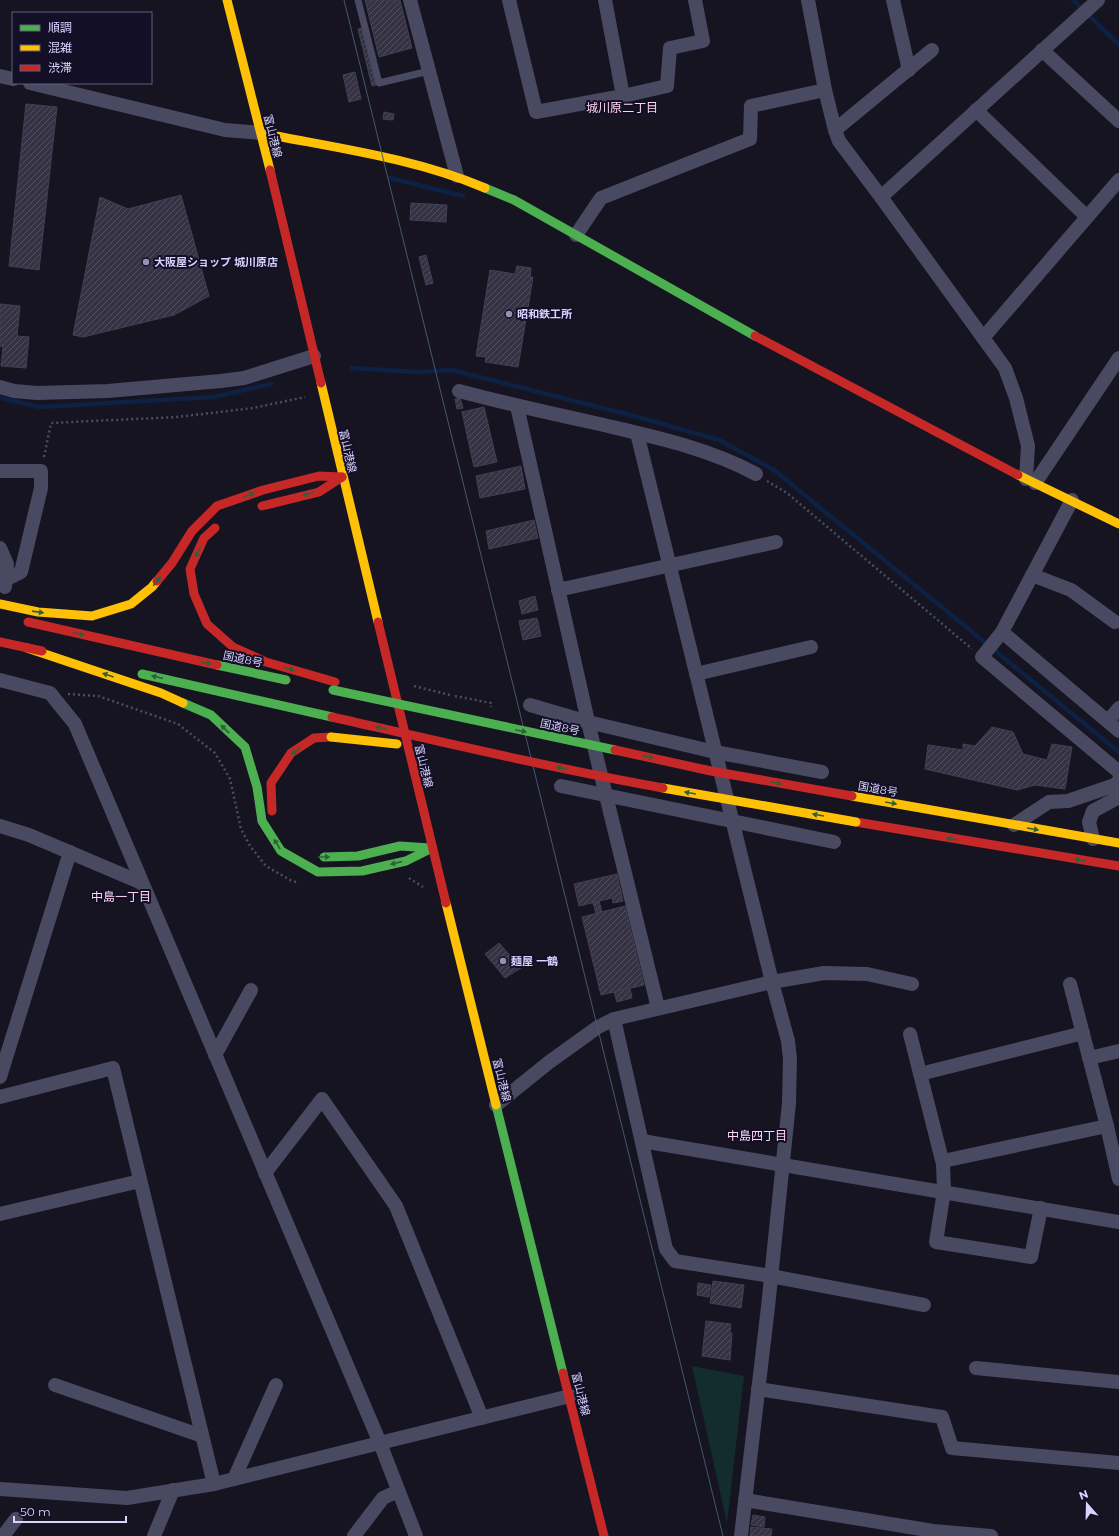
<svg xmlns="http://www.w3.org/2000/svg" width="1119" height="1536" viewBox="0 0 1119 1536" font-family="Montserrat,'Noto Sans JP',sans-serif">
<defs>
<pattern id="building-hatch" width="6" height="6" patternUnits="userSpaceOnUse"><rect width="6" height="6" fill="#343243"/><path d="M-1 1l2-2M0 6l6-6M5 7l2-2" fill="none" stroke="#514f5f"/></pattern>
</defs>
<rect width="100%" height="100%" fill="#161421"/>
<polygon fill="#132c2d" points="692,1366 744,1376 727,1523"/>
<g fill="none" stroke-linecap="round" stroke-linejoin="round">
<g stroke="#0d2144" stroke-width="4.5">
<polyline points="1073,0 1119,45"/>
<polyline points="390,178 463,196"/>
<polyline points="352,368 417,372 452,370 638,417 719,440 774,470 1119,752"/>
<polyline points="0,398 40,407 213,397 271,384"/>
</g>
</g>
<g fill="url(#building-hatch)" stroke="#433f54">
<polygon points="365,0 400,0 412,48 379,57"/>
<polygon points="362,28 376,85 372,86 358,29"/>
<polygon points="355,72 361,99 349,102 343,75"/>
<polygon points="26,104 57,107 39,270 9,266"/>
<polygon points="384,112 394,114 393,120 383,119"/>
<polygon points="181,195 209,296 174,315 83,337 73,335 100,197 128,209"/>
<polygon points="411,203 447,205 446,222 410,220"/>
<polygon points="426,255 433,283 426,285 419,257"/>
<polygon points="517,266 531,268 530,277 533,277 528,308 536,309 534,320 526,319 518,367 485,362 486,357 476,356 490,270 515,274"/>
<polygon points="0,304 20,306 17,336 29,337 26,368 1,366 3,347 0,346"/>
<polygon points="460,398 463,408 457,409 455,399"/>
<polygon points="484,407 497,462 474,467 462,412"/>
<polygon points="521,466 525,489 480,498 476,476"/>
<polygon points="534,520 538,538 489,549 486,531"/>
<polygon points="535,596 538,610 522,614 519,601"/>
<polygon points="537,618 541,636 523,640 519,621"/>
<polygon points="992,727 1013,732 1023,754 1047,760 1052,744 1072,747 1065,789 1035,785 1017,790 925,769 928,745 963,750 963,744 975,746"/>
<polygon points="617,874 623,901 613,903 612,898 579,906 574,884"/>
<polygon points="599,901 602,912 596,913 593,903"/>
<polygon points="625,906 644,985 601,995 582,917"/>
<polygon points="499,943 521,968 505,978 485,954"/>
<polygon points="630,988 632,998 617,1002 614,992"/>
<polygon points="713,1281 744,1285 741,1308 710,1303"/>
<polygon points="698,1283 711,1285 709,1297 697,1295"/>
<polygon points="706,1321 731,1324 730,1333 732,1333 730,1360 702,1356"/>
<polygon points="753,1515 765,1517 764,1527 751,1525"/>
<polygon points="751,1527 772,1529 771,1536 750,1536"/>
</g>
<g fill="none" stroke-linecap="round" stroke-linejoin="round">
<g stroke="#44505f" stroke-width="2.5" stroke-dasharray="2 3" stroke-linecap="butt">
<polyline points="44,457 51,423 177,417 253,408 305,397"/>
<polyline points="767,481 787,493 972,649"/>
<polyline points="414,686 450,695"/>
<polyline points="68,694 98,696 178,724 215,753 230,779 241,829 250,846 266,866 290,880 296,882"/>
<polyline points="455,696 491,703 491,707"/>
<polyline points="409,878 423,887"/>
</g>
<polyline stroke="#4a4962" stroke-width="7" points="358,0 379,83 429,71"/>
<g stroke="#4a4962" stroke-width="14">
<polyline points="410,0 457,176"/>
<polyline points="509,0 536,112 623,96 667,86 670,48 703,41 695,0"/>
<polyline points="605,0 623,96"/>
<polyline points="808,0 825,90 835,130 839,141 881,197 1005,368 1016,398 1028,446 1026,479"/>
<polyline points="893,0 909,70"/>
<polyline points="1042,50 1119,121"/>
<polyline points="0,76 13,79"/>
<polyline points="30,83 225,130 261,133"/>
<polyline points="976,110 1087,217"/>
<polyline points="835,130 932,50"/>
<polyline points="881,197 1098,0"/>
<polyline points="576,235 601,198 750,139 751,106 825,90"/>
<polyline points="983,338 1119,180"/>
<polyline points="0,387 14,391 37,393 108,391 221,381 244,378 314,356"/>
<path d="M 459,391 C 504,403 549,413 595,423 C 650,436 706,447 756,474"/>
<polyline points="517,406 589,726 658,1008"/>
<polyline points="637,433 772,982 788,1041 790,1059 789,1103 768,1307 741,1536"/>
<polyline points="0,471 41,471 41,488 21,572 5,580"/>
<polyline points="1035,483 1119,358"/>
<polyline points="1072,500 1002,632 982,657 1119,772"/>
<polyline points="0,548 7,564 5,587"/>
<polyline points="1032,575 1071,590 1115,622"/>
<polyline points="558,590 776,542"/>
<polyline points="1002,632 1119,731"/>
<polyline points="696,674 811,647"/>
<polyline points="0,680 50,693 75,724 380,1443 416,1536"/>
<polyline points="530,705 588,722 715,752 822,772"/>
<polyline points="1108,721 1119,708"/>
<polyline points="561,786 834,842"/>
<polyline points="1014,825 1049,802 1068,801 1115,785 1119,780"/>
<polyline points="0,826 29,835 142,883"/>
<polyline points="1093,839 1089,822 1093,811 1119,797"/>
<polyline points="1070,984 1107,1126 1119,1179"/>
<polyline points="614,1019 666,1249 675,1261 771,1276 924,1305"/>
<polyline points="910,1034 943,1164 944,1191 936,1242 1031,1257 1041,1208"/>
<polyline points="215,1055 251,990"/>
<polyline points="1089,1058 1119,1051"/>
<polyline points="920,1074 1083,1033"/>
<polyline points="0,1077 70,852"/>
<polyline points="0,1097 113,1068 214,1484"/>
<polyline points="496,1105 548,1063 598,1027 614,1019 772,982 824,973 867,974 912,984"/>
<polyline points="642,1141 1119,1222"/>
<polyline points="943,1161 1107,1126"/>
<polyline points="265,1173 322,1099 396,1206 482,1418"/>
<polyline points="0,1214 140,1181"/>
<polyline points="976,1368 1119,1382"/>
<polyline points="55,1385 202,1436"/>
<polyline points="758,1389 942,1417 952,1448 1119,1463"/>
<polyline points="234,1479 276,1385"/>
<polyline points="0,1489 127,1498 214,1484 570,1396"/>
<polyline points="745,1500 933,1531 991,1536"/>
<polyline points="3,1536 16,1519"/>
<polyline points="154,1536 173,1490"/>
<polyline points="354,1536 383,1498 398,1491"/>
</g>
<g stroke="#4caf50" stroke-width="9">
<polyline points="485,188 514,200 755,336"/>
<polyline points="217,665 286,680"/>
<polyline points="142,674 332,717"/>
<polyline points="183,703 211,715 245,747 257,787 262,821 281,851 318,872 362,871 406,861 432,848"/>
<polyline points="324,857 358,856 400,846 430,848"/>
<polyline points="496,1105 563,1373"/>
</g>
<g stroke="#ffc107" stroke-width="9">
<polyline points="227,0 270,170"/>
<path d="M 261,133 C 336,148 414,158 485,188"/>
<polyline points="321,383 378,622"/>
<polyline points="1018,475 1119,524"/>
<polyline points="0,604 38,612 92,616 131,604 152,587 157,581"/>
<polyline points="27,648 161,693 183,703"/>
<polyline points="852,796 1119,843"/>
<polyline points="446,903 496,1105"/>
</g>
<g stroke="#c62828" stroke-width="9">
<polyline points="270,170 321,383"/>
<polyline points="755,336 1018,475"/>
<polyline points="262,506 319,492 342,477"/>
<polyline points="215,528 204,538 190,569 194,594 207,624 233,647 266,662 335,682"/>
<polyline points="157,581 172,563 192,531 217,506 263,490 319,476 342,477"/>
<polyline points="28,622 217,665"/>
<polyline points="378,622 446,903"/>
<polyline points="0,642 42,651"/>
<polyline points="272,811 271,783 291,753 314,738 331,737"/>
<polyline points="856,822 1119,866"/>
<polyline points="563,1373 604,1536"/>
</g>
<polyline stroke="#43596b" stroke-width="1" points="344,0 723,1536"/>
<polyline stroke="#4caf50" stroke-width="9" points="333,690 615,750"/>
<g stroke="#ffc107" stroke-width="9">
<polyline points="331,737 397,744"/>
<polyline points="663,788 856,822"/>
</g>
<g stroke="#c62828" stroke-width="9">
<path d="M 332,717 C 442,742 552,768 663,788"/>
<polyline points="615,750 711,771 852,796"/>
</g>
</g>
<defs><path id="oneway-solid" d="M-6-.8H1V-3.2L6.5 0L1 3.2V.8H-6Z"/></defs>
<g fill="#305f3b">
<use href="#oneway-solid" transform="translate(308 494) rotate(166)"/>
<use href="#oneway-solid" transform="translate(249 495) rotate(-20)"/>
<use href="#oneway-solid" transform="translate(198 552) rotate(115)"/>
<use href="#oneway-solid" transform="translate(157 581) rotate(-51)"/>
<use href="#oneway-solid" transform="translate(38 612) rotate(8)"/>
<use href="#oneway-solid" transform="translate(79 634) rotate(13)"/>
<use href="#oneway-solid" transform="translate(206 663) rotate(12)"/>
<use href="#oneway-solid" transform="translate(289 669) rotate(17)"/>
<use href="#oneway-solid" transform="translate(108 675) rotate(-161)"/>
<use href="#oneway-solid" transform="translate(157 677) rotate(-167)"/>
<use href="#oneway-solid" transform="translate(381 728) rotate(-167)"/>
<use href="#oneway-solid" transform="translate(225 729) rotate(-136)"/>
<use href="#oneway-solid" transform="translate(521 731) rotate(12)"/>
<use href="#oneway-solid" transform="translate(296 751) rotate(144)"/>
<use href="#oneway-solid" transform="translate(648 757) rotate(12)"/>
<use href="#oneway-solid" transform="translate(562 768) rotate(-168)"/>
<use href="#oneway-solid" transform="translate(776 783) rotate(10)"/>
<use href="#oneway-solid" transform="translate(690 793) rotate(-170)"/>
<use href="#oneway-solid" transform="translate(891 803) rotate(10)"/>
<use href="#oneway-solid" transform="translate(818 815) rotate(-170)"/>
<use href="#oneway-solid" transform="translate(1033 829) rotate(10)"/>
<use href="#oneway-solid" transform="translate(952 839) rotate(-170)"/>
<use href="#oneway-solid" transform="translate(277 844) rotate(-121)"/>
<use href="#oneway-solid" transform="translate(324 857)"/>
<use href="#oneway-solid" transform="translate(1080 860) rotate(-171)"/>
<use href="#oneway-solid" transform="translate(396 863) rotate(167)"/>
</g>
<g fill="#9591b1" stroke="#130f26" stroke-width="1.5">
<circle cx="146" cy="262" r="4"/>
<circle cx="509" cy="314" r="4"/>
<circle cx="503" cy="961" r="4"/>
</g>
<g text-anchor="middle" stroke-width="4" stroke-linejoin="round" paint-order="stroke">
<g font-size="11" fill="#d9d4ff" stroke="#130f26">
<text transform="translate(273 136) rotate(76)" y="4">富山港線</text>
<text transform="translate(348 451) rotate(77)" y="4">富山港線</text>
<text transform="translate(243 659) rotate(12)" y="4">国道8号</text>
<text transform="translate(560 727) rotate(12)" y="4">国道8号</text>
<text transform="translate(424 766) rotate(76)" y="4">富山港線</text>
<text transform="translate(878 789) rotate(10)" y="4">国道8号</text>
<text transform="translate(502 1080) rotate(76)" y="4">富山港線</text>
<text transform="translate(581 1394) rotate(76)" y="4">富山港線</text>
</g>
<g font-size="11" font-weight="bold" fill="#d9d4ff" stroke="#130f26" text-anchor="start">
<text x="154" y="266">大阪屋ショップ 城川原店</text>
<text x="517" y="318">昭和鉄工所</text>
<text x="511" y="965">麺屋 一鶴</text>
</g>
<g font-size="12" fill="#ffd6f0" stroke="#130f26">
<text x="622" y="112">城川原二丁目</text>
<text x="121" y="901">中島一丁目</text>
<text x="757" y="1140">中島四丁目</text>
</g>
</g>
<rect x="12" y="12" width="140" height="72" fill="#130f26" stroke="#625e7d"/>
<rect x="20" y="25" width="20" height="6" fill="#4caf50" stroke="#625e7d"/>
<text x="48" y="32" font-size="12" fill="#d9d4ff">順調</text>
<rect x="20" y="45" width="20" height="6" fill="#ffc107" stroke="#625e7d"/>
<text x="48" y="52" font-size="12" fill="#d9d4ff">混雑</text>
<rect x="20" y="65" width="20" height="6" fill="#c62828" stroke="#625e7d"/>
<text x="48" y="72" font-size="12" fill="#d9d4ff">渋滞</text>
<g transform="translate(1087 1504) rotate(340)" stroke="#130f26" stroke-width="3" paint-order="stroke">
<path d="M0-3L7 15L0 10L-7 15Z" fill="#d9d4ff"/>
<text y="-6" font-size="11" font-weight="bold" text-anchor="middle" fill="#d9d4ff">N</text>
</g>
<path d="M14 1516v6h112v-6" fill="none" stroke="#d9d4ff" stroke-width="2"/>
<text x="20" y="1516" font-size="12" fill="#d9d4ff" stroke="#130f26" stroke-width="3" paint-order="stroke">50 m</text>
</svg>
